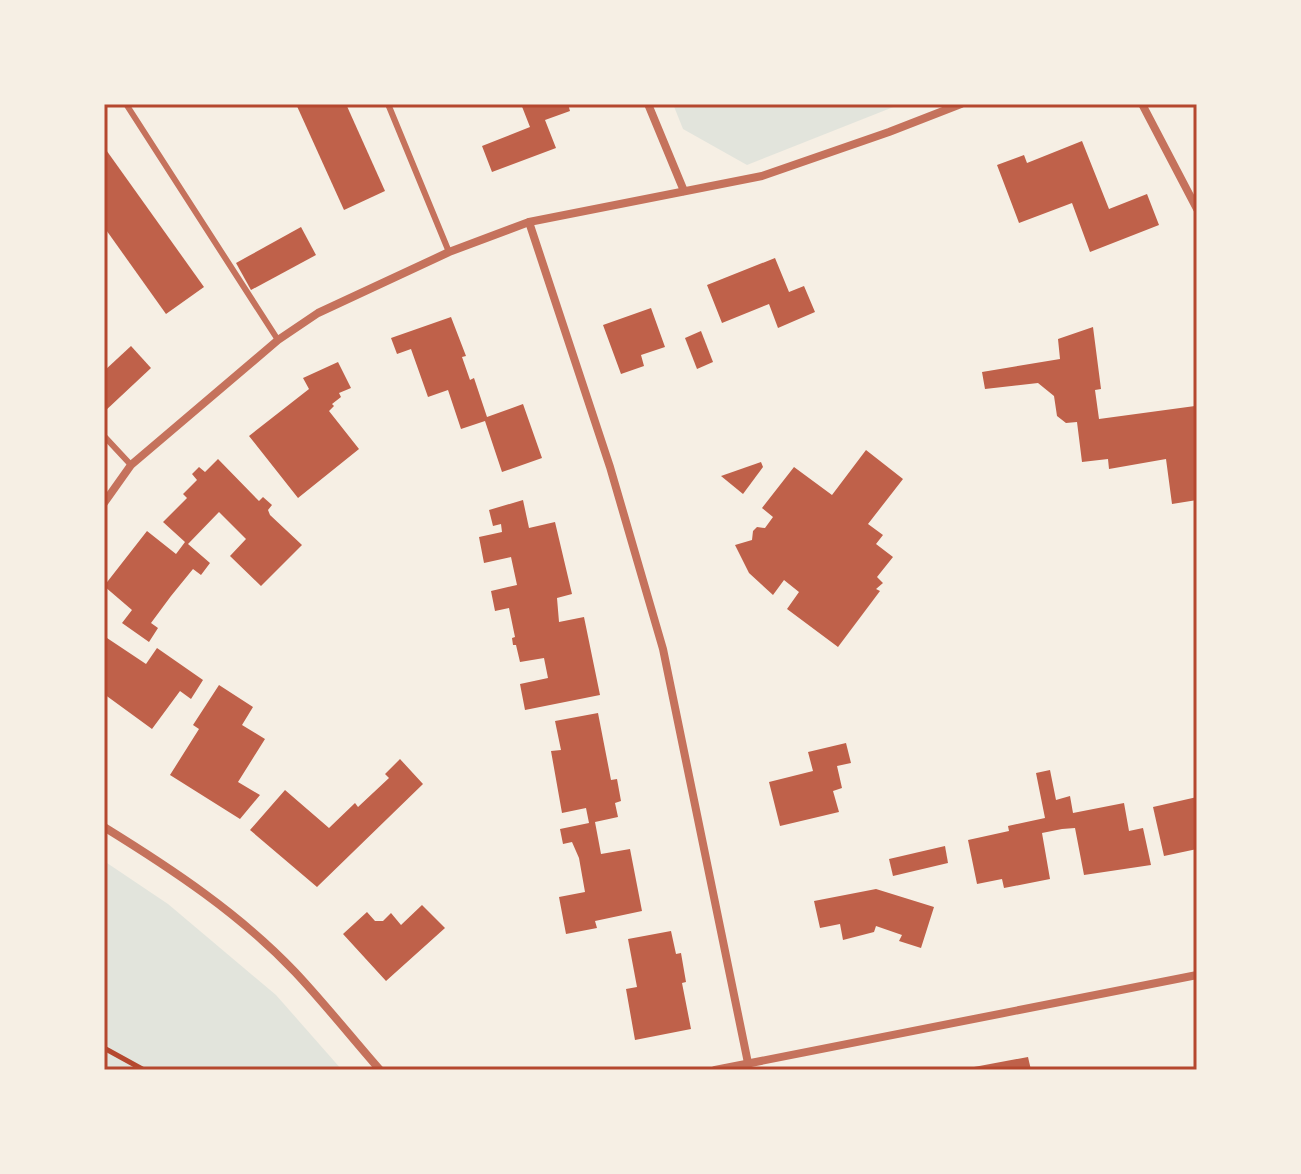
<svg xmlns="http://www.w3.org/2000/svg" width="1301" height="1174" viewBox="0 0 1301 1174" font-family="'Roboto Condensed',sans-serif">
<rect width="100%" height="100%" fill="#f6efe4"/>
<g fill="#e2e4dc">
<polygon points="673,104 901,104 747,165 683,129"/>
<polygon points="104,861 168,904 276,995 342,1070 104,1070"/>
</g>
<g fill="#bf614a">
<polygon points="296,104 346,104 385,191 344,210"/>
<polygon points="521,104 568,104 570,111 545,120 556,148 492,172 482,146 530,127"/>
<polygon points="1082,141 1109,209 1147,194 1159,225 1090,252 1072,203 1019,223 997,165 1024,155 1027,163"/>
<polygon points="104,147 204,287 166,314 104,227"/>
<polygon points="301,227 316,255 251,290 236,263"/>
<polygon points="775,258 789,292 804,286 815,312 778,328 769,304 722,323 707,285"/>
<polygon points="651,308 665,347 641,355 644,366 621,374 603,325"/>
<polygon points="451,317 466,356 462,357 470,380 474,378 487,417 523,404 542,458 502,472 485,421 461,429 448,390 428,397 411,349 397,354 391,338"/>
<polygon points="1093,327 1101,389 1095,390 1099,419 1195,406 1197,500 1172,504 1166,459 1109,469 1108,459 1082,462 1077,422 1066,423 1057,416 1054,396 1038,383 985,389 982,372 1060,359 1058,339"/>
<polygon points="701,331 713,362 697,369 685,338"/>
<polygon points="131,346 151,368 104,412 104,371"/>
<polygon points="338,362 351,388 339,393 341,397 332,404 334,406 329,411 359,449 298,498 249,436 309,389 303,378"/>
<polygon points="866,450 903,479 868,524 883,535 876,544 893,557 877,577 883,583 876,589 880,591 838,647 787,609 799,592 784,580 773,595 749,573 735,545 752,540 753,531 757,527 765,528 773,517 762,508 794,467 832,495"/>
<polygon points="218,459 259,501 263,497 272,505 268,510 270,515 302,545 261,586 230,556 246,539 219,512 188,544 210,563 201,575 193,569 171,596 151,623 158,628 149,642 122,623 132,610 104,586 147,531 176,554 185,542 163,522 187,498 183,494 197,480 192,474 199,467 205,472"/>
<polygon points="761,462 763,467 743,494 721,476"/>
<polygon points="523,500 529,528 555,522 572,594 557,598 559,622 584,617 600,695 525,710 520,684 548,678 544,658 520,662 516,645 513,645 512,638 515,637 509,608 495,611 491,591 517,585 511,557 484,563 479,537 502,532 501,524 493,526 489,510"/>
<polygon points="104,636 146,664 157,648 203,680 191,699 180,691 152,729 104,694"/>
<polygon points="219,685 253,707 242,725 265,739 238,782 260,795 240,819 170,775 199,729 193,725"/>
<polygon points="598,713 611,780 617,779 621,801 615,803 618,817 595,822 601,854 630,849 642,911 595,921 597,928 566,934 559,897 585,892 579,858 572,842 563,844 560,829 589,823 586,808 562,813 551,751 561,750 555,721"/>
<polygon points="846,743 851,763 837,766 842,788 833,791 839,812 780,826 769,782 813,771 808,752"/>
<polygon points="400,759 423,784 317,887 250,830 285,790 329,828 355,803 358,807 389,778 385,774"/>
<polygon points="1050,770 1056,800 1070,796 1073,813 1124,803 1129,831 1143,828 1151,865 1084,875 1075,828 1062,829 1042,833 1050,879 1004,888 1002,879 977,884 968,840 1009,831 1008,826 1045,818 1036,773"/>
<polygon points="1197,797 1197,849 1164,856 1153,807"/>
<polygon points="945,846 948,863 893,876 889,859"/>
<polygon points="876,889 934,907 921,948 899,941 902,935 876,926 874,932 843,940 840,924 820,928 814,901"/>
<polygon points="422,905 445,928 386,981 343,934 367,912 375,921 383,921 391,913 401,925"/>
<polygon points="671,931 676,954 681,953 686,982 682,983 691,1029 635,1040 626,989 637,987 628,939"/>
<polygon points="1028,1057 1031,1070 974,1070 974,1067"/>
</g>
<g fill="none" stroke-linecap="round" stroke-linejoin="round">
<polyline stroke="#b5482f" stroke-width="5" points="104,1048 144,1070"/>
<g stroke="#c5725c" stroke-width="6">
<polyline points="126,104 278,340"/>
<polyline points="388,104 449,252"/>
<polyline points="104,436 131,465"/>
</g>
<g stroke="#c5725c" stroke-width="8">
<polyline points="648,104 684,191"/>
<polyline points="1142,104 1197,209"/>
<polyline points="529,222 610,467 663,649 748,1063"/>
<polyline points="104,503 131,465 278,340 318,313 449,252 529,222 762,176 889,132 961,104"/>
<path d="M 104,827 C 172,869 240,914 295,972 C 325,1004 352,1038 380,1070"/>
<polyline points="715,1070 1197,975"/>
</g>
</g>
<rect width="1301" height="1174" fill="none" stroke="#f6efe4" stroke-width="212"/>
<rect x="106" y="106" width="1089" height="962" fill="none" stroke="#b5482f" stroke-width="3"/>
</svg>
